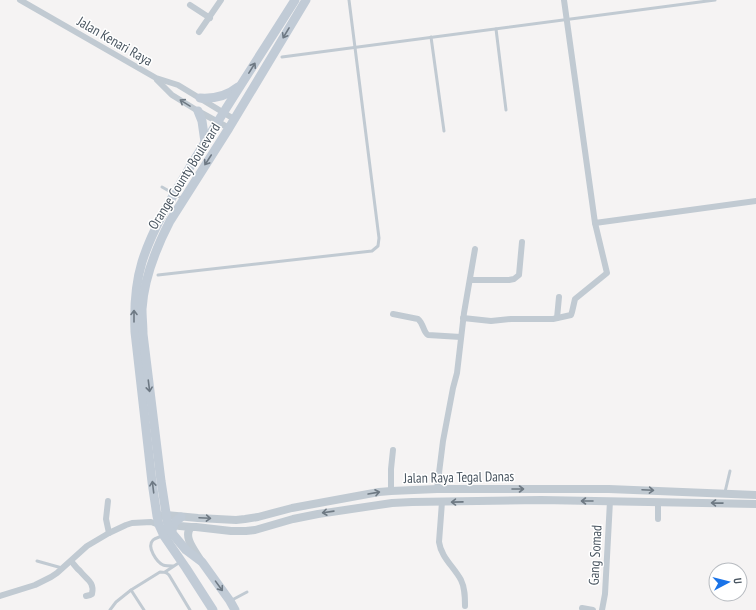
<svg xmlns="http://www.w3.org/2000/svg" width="756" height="610" viewBox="0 0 756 610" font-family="'PT Sans Narrow',sans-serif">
<rect width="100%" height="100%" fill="#f5f3f3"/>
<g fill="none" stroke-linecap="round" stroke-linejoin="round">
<g stroke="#c1cad2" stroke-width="3">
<polyline points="496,29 506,110"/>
<polyline points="431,37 444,131"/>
<polyline points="282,57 715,0"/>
<polyline points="162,187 183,199"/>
<polyline points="158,275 372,251 378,246 379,238 349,0"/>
<polyline points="725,492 730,471"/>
<path d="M 162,536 C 160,537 155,538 153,540 C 146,547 157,562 163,565 C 166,566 170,566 173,566"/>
<polyline points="37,561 62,568"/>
<polyline points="165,572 180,562"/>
<polyline points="131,590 144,610"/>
<polyline points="232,600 247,592"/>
<path d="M 110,610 L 116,602 L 131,590 L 160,572 C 164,572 166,572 169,575 L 190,610"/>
</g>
<g stroke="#c1cad2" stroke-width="6">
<polyline points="20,0 156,78 178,85 234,119"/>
<polyline points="564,0 595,223 756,201"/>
<polyline points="190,5 210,18"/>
<polyline points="199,32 221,0"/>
<polyline points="157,80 172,95 198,111 229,128"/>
<polyline points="470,280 509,280 514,279 519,275 522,242"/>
<path d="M 393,314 L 418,319 C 424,324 423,332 428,335 L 461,337"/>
<polyline points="463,318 491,321 511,319 553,319 571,315 572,312 575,299 607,273 595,223"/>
<polyline points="557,318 559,297"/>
<polyline points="437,489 443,441 453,388 457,373 464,313 475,249"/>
<polyline points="391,491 391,469 393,450"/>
<polyline points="108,501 106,519 109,533"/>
<path d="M 442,502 L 439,542 C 441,557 454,567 461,580 C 465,588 465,597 465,606"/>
<polyline points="658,502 658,519"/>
<path d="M 71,561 C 74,564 76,568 80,571 C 86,579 95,582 92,594 L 90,595 L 86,596"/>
<polyline points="0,596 35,585 51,577 57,573 87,546 109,533 126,525 132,523 151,522 159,525"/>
<polyline points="582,608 593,610"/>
<polyline points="602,610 605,594 610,501"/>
</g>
<g stroke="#c1cad2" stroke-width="8">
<polyline points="160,516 166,515 198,518 236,520 245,519 258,517 292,508 379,492 391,491 437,489 609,489 756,495"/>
<polyline points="168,524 180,526 191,527"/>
<path d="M 201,561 C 196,552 182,537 191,527 L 196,527 L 231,531 L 246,531 L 255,530 L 293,519 L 318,514 L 392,503 L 412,502 L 541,500 L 756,504"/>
</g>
<g stroke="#c1cbd6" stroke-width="9">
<path d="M 200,98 C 215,99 227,96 238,87"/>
<polyline points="198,111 202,121 205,142"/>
<polyline points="171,534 174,523 181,517"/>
<path d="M 213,610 L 186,568 L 164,536 L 159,525 L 157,516 L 152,482 L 135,332 C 134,308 135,285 142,262 C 153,227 174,194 193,162 C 226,107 261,54 295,0"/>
<path d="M 235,610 L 230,601 L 202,562 L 186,550 L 171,532 L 168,526 L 161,481 L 143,334 C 143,326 142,317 142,309 C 144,277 156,248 170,221 L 229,128 L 306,0"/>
</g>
</g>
<defs><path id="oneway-shaft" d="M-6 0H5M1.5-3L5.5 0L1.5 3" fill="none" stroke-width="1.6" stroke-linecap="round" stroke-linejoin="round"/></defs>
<g stroke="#6e7984">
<use href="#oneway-shaft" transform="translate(286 33) rotate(121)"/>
<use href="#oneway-shaft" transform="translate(252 68) rotate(-58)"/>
<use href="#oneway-shaft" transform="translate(208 160) rotate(123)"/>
<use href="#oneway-shaft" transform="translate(134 316) rotate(-90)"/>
<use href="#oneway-shaft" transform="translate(149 386) rotate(83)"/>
<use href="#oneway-shaft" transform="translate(153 487) rotate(-97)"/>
<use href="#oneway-shaft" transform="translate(219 586) rotate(54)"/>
</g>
<g stroke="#6e7983">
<use href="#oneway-shaft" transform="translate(185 103) rotate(-148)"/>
<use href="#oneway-shaft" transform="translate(518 489)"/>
<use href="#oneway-shaft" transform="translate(648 490) rotate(3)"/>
<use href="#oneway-shaft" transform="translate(374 493) rotate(-10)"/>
<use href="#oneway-shaft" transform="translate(587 501) rotate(-180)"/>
<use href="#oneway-shaft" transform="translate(457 502) rotate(179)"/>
<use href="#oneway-shaft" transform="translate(717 503) rotate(-179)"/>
<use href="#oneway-shaft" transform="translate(328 512) rotate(172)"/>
<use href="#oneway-shaft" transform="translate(205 518) rotate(3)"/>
</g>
<g text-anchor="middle" stroke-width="3" stroke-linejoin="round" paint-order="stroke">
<g font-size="14" fill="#4a5661" stroke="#fff">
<text transform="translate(115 41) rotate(30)" y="5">Jalan Kenari Raya</text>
<text transform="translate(184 176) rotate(-58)" y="5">Orange County Boulevard</text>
<text transform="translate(459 477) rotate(-1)" y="5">Jalan Raya Tegal Danas</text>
<text transform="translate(595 555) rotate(-87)" y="5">Gang Somad</text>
</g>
</g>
<g transform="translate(728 582) rotate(83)"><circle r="19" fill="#ffffff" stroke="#b7bbc0"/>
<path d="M0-3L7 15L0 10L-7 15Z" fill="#1a73e8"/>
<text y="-6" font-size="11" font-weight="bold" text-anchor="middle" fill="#4a5661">U</text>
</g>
</svg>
